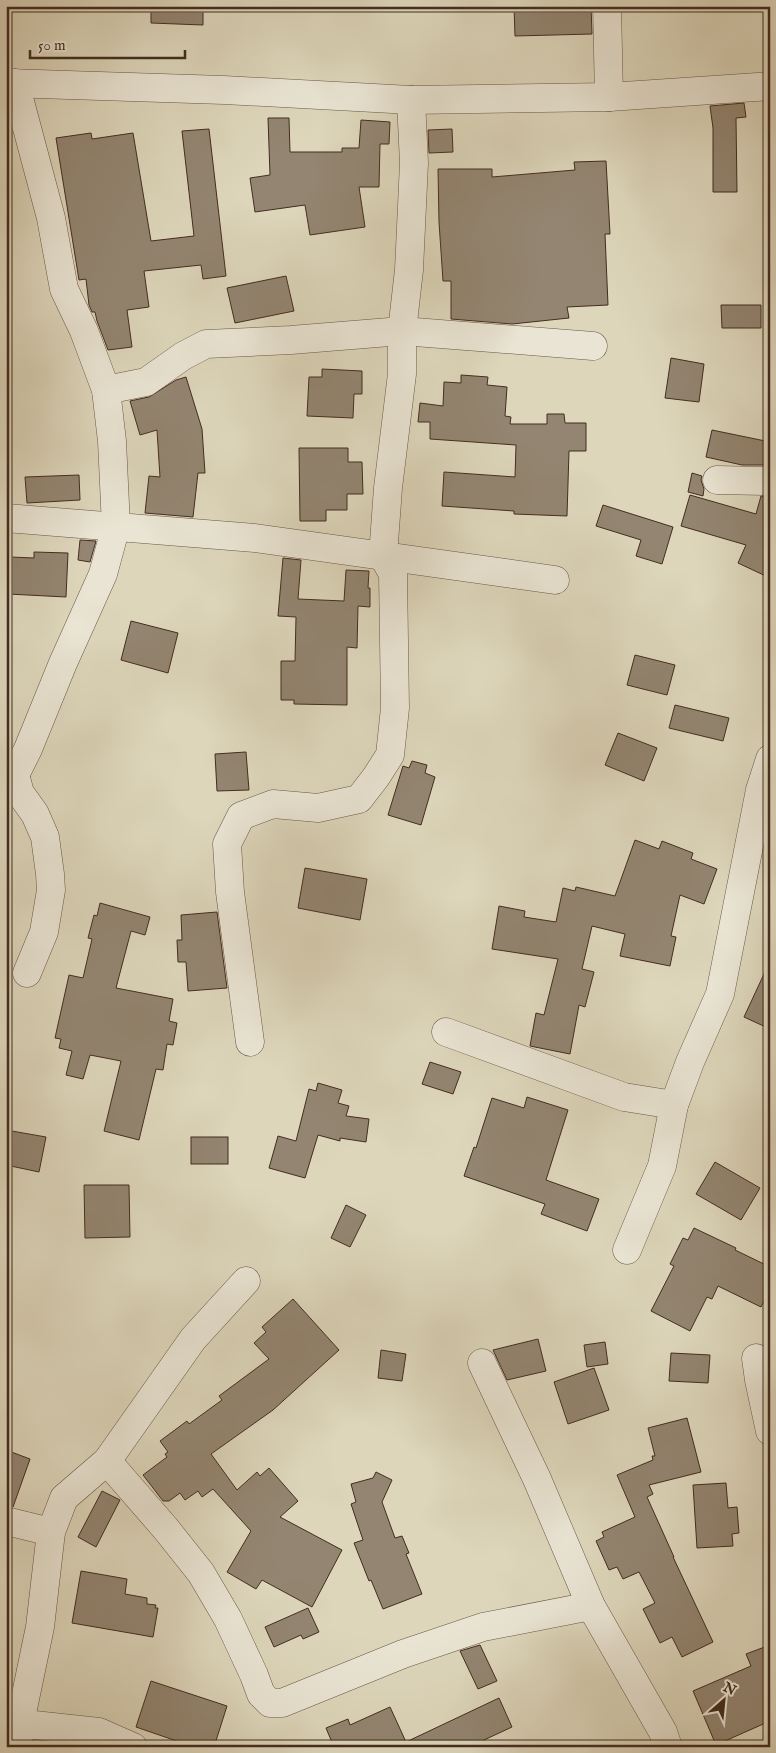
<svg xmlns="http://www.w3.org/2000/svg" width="776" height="1753" viewBox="0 0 776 1753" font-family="'IM FELL English',serif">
<rect width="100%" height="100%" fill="#ddd6bb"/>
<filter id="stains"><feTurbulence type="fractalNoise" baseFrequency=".004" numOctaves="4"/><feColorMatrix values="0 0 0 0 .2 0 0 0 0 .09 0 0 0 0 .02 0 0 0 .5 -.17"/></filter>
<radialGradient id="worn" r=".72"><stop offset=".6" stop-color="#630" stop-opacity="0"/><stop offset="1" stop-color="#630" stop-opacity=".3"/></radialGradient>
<g fill="#938571" stroke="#432d20">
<polygon points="151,6 203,6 203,25 151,23"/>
<polygon points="514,6 591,6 592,34 515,36"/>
<polygon points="744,103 746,117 736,118 737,192 713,192 713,128 710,106"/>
<polygon points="268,118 289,118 290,152 342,152 342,148 359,148 361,120 390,122 389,144 380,144 379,187 359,187 365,227 310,235 305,205 255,212 250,178 270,175"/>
<polygon points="209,129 226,276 203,279 201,265 144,271 149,307 127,310 132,347 108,350 97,321 95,312 92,312 89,305 86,279 79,280 56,138 91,133 92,139 133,133 151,241 194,236 182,131"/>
<polygon points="452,129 453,152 429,153 428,130"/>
<polygon points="606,161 610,234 605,234 608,305 567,307 569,318 512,324 451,319 451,281 443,281 439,222 438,169 492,169 492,177 575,170 574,162"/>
<polygon points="286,276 294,311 235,323 227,288"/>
<polygon points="721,305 761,305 761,328 722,328"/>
<polygon points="671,358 704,364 699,402 665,398"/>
<polygon points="322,369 362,371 362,394 354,394 353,418 307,416 309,377 322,377"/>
<polygon points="461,375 488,377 487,385 507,387 505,416 511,417 510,424 547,424 547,414 564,414 565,423 586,423 586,451 569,451 567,516 514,514 514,511 442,506 444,472 515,477 516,445 430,439 430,422 418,422 420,403 443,406 444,382 461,383"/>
<polygon points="186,377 202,429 205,473 198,473 193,517 145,513 149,476 160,477 157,430 140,435 130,401 149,397 176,380"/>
<polygon points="712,430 770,442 766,465 742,465 706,457"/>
<polygon points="299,448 348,448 348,462 362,462 363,494 347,494 347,510 326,510 326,521 300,521"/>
<polygon points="692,473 702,476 701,480 704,489 703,496 688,492"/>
<polygon points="79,475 80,500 27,503 25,477"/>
<polygon points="690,495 756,514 761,496 770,497 770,578 738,563 746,545 681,526"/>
<polygon points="603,505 673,527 662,564 636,556 641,540 596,526"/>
<polygon points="80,540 96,541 90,562 78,560"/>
<polygon points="34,552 68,553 66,597 8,594 10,557 34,558"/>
<polygon points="283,558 301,560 298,599 344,601 346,570 369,571 368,588 370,588 370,607 358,606 357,648 347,647 347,705 294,704 294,700 281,700 281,661 295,661 296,617 278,616"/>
<polygon points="131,621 178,633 168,673 121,660"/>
<polygon points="635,655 675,665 667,695 627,685"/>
<polygon points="675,705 729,718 723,741 669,728"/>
<polygon points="618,733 657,748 644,781 605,765"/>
<polygon points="246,752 249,790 217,791 215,754"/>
<polygon points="412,761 427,765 425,773 435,777 421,825 388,815 403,766 409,768"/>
<polygon points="635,840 659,849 662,841 693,853 691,859 717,869 704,904 680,895 671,936 676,937 670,966 620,956 625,934 592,926 582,969 594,972 585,1007 579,1005 570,1054 530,1046 536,1013 544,1015 558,959 492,949 499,906 525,911 524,917 556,922 563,888 575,891 576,887 615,896"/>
<polygon points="305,868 367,879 360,920 298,908"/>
<polygon points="100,903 150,917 145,935 131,931 116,988 173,999 169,1021 177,1023 173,1045 167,1044 163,1070 156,1069 139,1140 104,1131 121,1061 90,1055 83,1079 66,1075 72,1051 59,1048 61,1039 55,1038 69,975 83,978 92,939 88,938 94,915 97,916"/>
<polygon points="217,912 227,988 188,991 186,962 178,962 177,940 182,940 181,915"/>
<polygon points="770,961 770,1029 744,1017"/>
<polygon points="430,1062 461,1072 453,1094 422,1084"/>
<polygon points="318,1083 342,1090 338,1103 349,1106 346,1116 369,1119 366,1142 340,1138 340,1141 318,1135 305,1178 269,1168 278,1136 296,1141 309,1089 316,1091"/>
<polygon points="527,1097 568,1110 546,1180 599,1199 587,1231 541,1214 545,1204 464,1176 474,1147 476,1148 492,1098 524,1108"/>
<polygon points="6,1130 46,1137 39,1172 6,1165"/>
<rect x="191" y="1137" width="37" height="27"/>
<polygon points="715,1162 760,1188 741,1220 696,1194"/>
<polygon points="84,1185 129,1185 130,1237 85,1238"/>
<polygon points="346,1205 366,1215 350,1247 331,1238"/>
<polygon points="694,1228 736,1248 735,1250 770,1267 770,1289 761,1307 718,1286 712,1299 707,1297 690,1331 651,1311 674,1266 670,1264 683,1238 688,1240"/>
<polygon points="293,1299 339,1350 273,1410 211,1454 237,1490 257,1472 260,1476 269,1468 298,1501 280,1517 342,1550 312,1607 262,1580 256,1589 227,1572 251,1531 213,1489 202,1497 198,1491 185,1500 180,1493 169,1501 163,1501 143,1475 167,1457 165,1454 168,1452 160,1441 187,1421 189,1424 222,1400 219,1396 269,1359 254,1343 266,1332 262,1327"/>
<polygon points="538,1339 546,1371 507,1380 493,1350"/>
<polygon points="605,1342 608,1364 587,1367 584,1345"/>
<polygon points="381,1350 406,1354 402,1381 378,1378"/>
<polygon points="671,1353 710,1355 708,1383 669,1381"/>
<polygon points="594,1368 609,1410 568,1424 554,1382"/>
<polygon points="687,1418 701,1472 649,1485 653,1494 647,1497 674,1557 673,1557 713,1642 682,1657 672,1637 660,1643 643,1609 655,1603 639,1572 623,1579 617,1567 609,1570 596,1541 604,1537 602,1532 635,1517 617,1475 653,1460 652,1456 655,1456 648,1428"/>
<polygon points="6,1450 30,1459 13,1507 6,1506"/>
<polygon points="376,1472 392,1480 382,1502 395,1538 402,1536 409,1553 406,1554 422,1594 383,1609 371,1580 369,1581 354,1543 363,1540 351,1504 356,1502 351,1484 373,1478"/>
<polygon points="726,1483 728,1508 737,1507 739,1533 732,1534 733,1546 697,1548 693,1485"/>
<polygon points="102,1491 120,1500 96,1547 78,1537"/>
<polygon points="81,1571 127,1579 125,1594 147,1598 147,1604 156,1605 155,1608 158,1608 153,1637 72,1623"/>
<polygon points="308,1608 319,1632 303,1639 301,1635 274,1647 265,1627"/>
<polygon points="480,1645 497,1681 478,1689 460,1651"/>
<polygon points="770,1645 770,1721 716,1745 693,1691 751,1666 746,1654"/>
<polygon points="151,1681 227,1706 214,1747 194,1747 136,1727"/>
<polygon points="499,1698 512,1727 484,1740 487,1747 334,1747 326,1728 348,1719 350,1725 390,1707 406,1742"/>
</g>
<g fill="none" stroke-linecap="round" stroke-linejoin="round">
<defs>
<g id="minor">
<polyline points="607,6 609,97"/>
<polyline points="6,83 224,90 411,100 609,97 770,86"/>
<polyline points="106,390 146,382 183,356 206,344 291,340 402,331 593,346"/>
<polyline points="717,480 770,481"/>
<polyline points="6,518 255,538 555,580"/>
<polyline points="6,777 15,775 28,749 63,663 103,574 116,526 112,441 106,390 84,331 64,289 51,218 15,83"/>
<polyline points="6,790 15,775 20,793 35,814 45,837 50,874 51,890 44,932 27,973"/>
<polyline points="446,1032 624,1097 674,1105"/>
<polyline points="250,1042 230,892 227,844 241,816 273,804 318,808 359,799 376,777 390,755 395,708 393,574 383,556 388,488 402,374 402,331 409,270 414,163 411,100"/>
<polyline points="627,1250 662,1166 674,1105 690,1062 720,994 760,790 770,759"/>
<polyline points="756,1358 759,1380 770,1431"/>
<polyline points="482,1363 537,1479 591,1606 663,1732 668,1747"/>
<polyline points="107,1461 166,1529 201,1573 228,1619 254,1675 261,1694 270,1703 282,1703 403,1654 483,1627 591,1606"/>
<polyline points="6,1521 51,1532"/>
<polyline points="6,1722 99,1732 133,1747"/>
<polyline points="18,1747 20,1723 40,1627 51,1532 64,1498 107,1461 193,1339 246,1281"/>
</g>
</defs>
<use href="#minor" stroke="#6a5747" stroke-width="29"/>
<use href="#minor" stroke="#e9e4d3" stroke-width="28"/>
</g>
<rect width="776" height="1753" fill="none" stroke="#ddd6bb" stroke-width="25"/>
<rect x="8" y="8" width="761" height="1738" fill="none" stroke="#432d20" stroke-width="2.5"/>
<rect x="12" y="12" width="751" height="1728" fill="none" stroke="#432d20"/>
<g transform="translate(724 1700) rotate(27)" stroke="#e9e4d3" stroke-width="4" paint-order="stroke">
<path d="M0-4L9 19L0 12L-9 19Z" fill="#432d20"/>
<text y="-8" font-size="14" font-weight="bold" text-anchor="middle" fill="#432d20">N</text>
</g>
<path d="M30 50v8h155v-8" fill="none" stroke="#432d20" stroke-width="2.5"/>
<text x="38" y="50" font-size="15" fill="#432d20" stroke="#e9e4d3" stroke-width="4" paint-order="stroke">50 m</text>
<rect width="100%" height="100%" filter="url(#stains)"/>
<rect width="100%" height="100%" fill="url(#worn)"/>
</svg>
